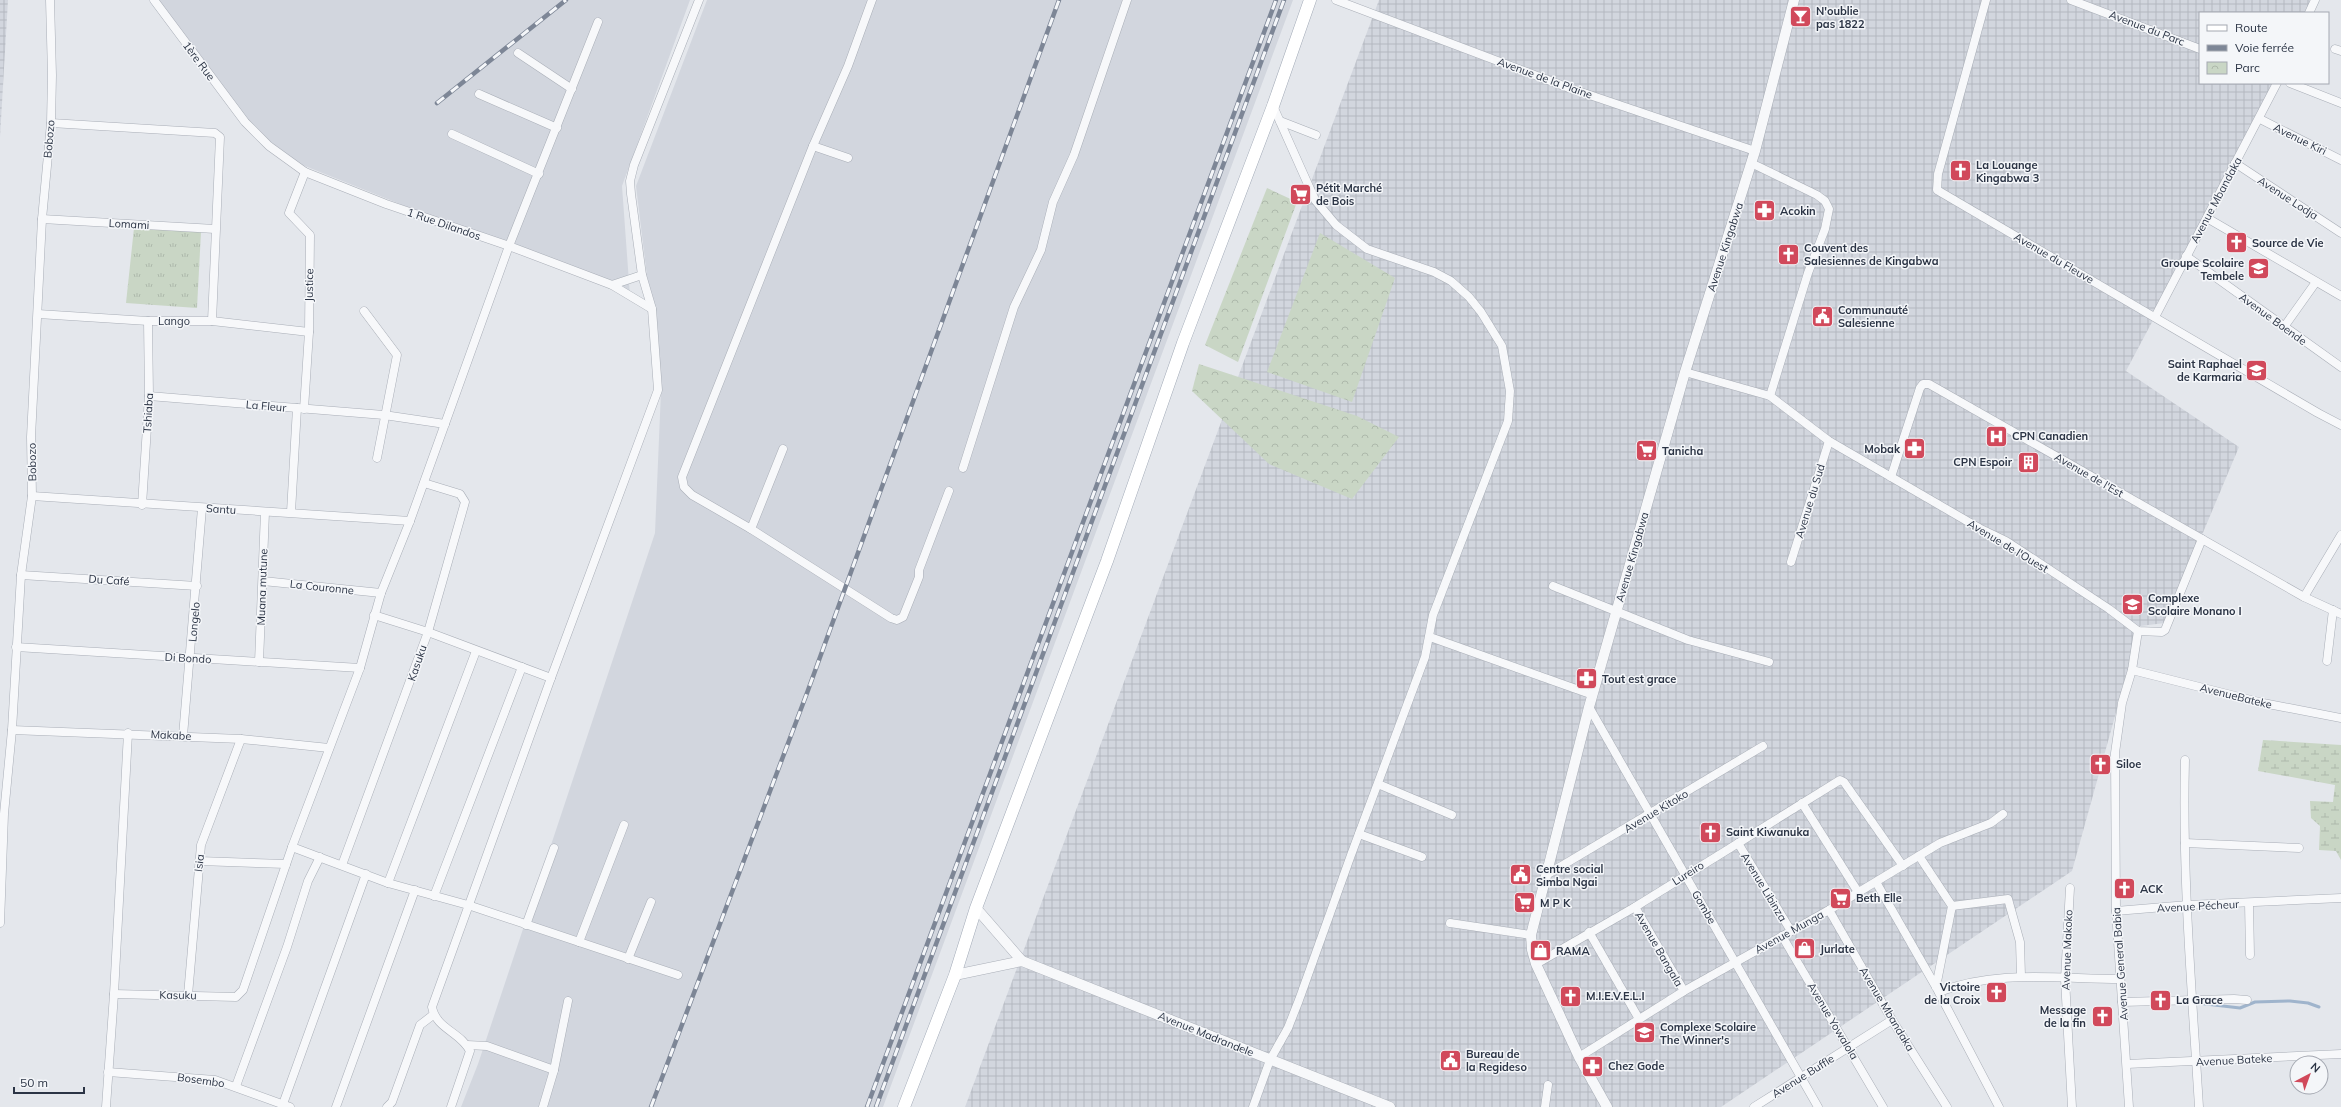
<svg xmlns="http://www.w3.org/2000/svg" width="2341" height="1107" viewBox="0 0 2341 1107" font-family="Mulish,sans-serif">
<defs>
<pattern id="industrial-grid" width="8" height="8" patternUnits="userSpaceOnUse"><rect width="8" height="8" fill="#d2d6de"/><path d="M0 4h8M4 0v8" fill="none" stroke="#b4b8c0"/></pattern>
<pattern id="grass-tufts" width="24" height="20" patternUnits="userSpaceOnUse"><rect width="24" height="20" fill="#c9d6c5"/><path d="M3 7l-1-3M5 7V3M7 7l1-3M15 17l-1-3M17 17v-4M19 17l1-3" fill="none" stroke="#adb8ab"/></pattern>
<pattern id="wetland-marsh" width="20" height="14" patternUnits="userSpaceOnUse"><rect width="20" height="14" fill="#c9d6c5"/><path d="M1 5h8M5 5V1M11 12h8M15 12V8" fill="none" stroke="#adb8ab"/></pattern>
<pattern id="park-crowns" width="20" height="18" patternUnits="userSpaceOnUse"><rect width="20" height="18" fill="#c9d6c5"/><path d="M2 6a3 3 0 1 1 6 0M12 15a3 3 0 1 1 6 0" fill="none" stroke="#adb8ab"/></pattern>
</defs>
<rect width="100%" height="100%" fill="#e4e7ec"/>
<g fill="#d2d6de">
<polygon points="153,0 690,0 622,186 630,296 300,164 249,125"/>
<polygon points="707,0 1293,0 883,1107 461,1107 478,1064 655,533 661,391 636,186"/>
</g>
<g fill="url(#industrial-grid)">
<polygon points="0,0 8,0 0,137"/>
<polygon points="1379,0 2319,0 2312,13 2200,13 2200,83 2279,83 2126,371 2239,447 2165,623 2140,626 2072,871 1721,1107 965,1107"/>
</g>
<polygon fill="url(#grass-tufts)" points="134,228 201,232 197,308 126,303"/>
<polygon fill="url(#wetland-marsh)" points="2263,740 2341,745 2341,860 2336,851 2319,850 2320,826 2311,818 2310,801 2333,802 2335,785 2258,771"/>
<g fill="url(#park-crowns)">
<polygon points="1267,188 1297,202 1238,362 1205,345"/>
<polygon points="1320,233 1395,278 1352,402 1267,372"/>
<polygon points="1199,364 1357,416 1399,437 1352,499 1269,464 1192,391"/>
</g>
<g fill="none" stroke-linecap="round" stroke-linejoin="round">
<polyline stroke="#9fb4cc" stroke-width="3" points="2197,1003 2240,1008 2255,1002 2290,1001 2308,1003 2319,1007"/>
<defs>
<g id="minor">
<polyline points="154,0 245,122 269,146 305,172 386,204 509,246 612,285 652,309"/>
<polyline points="1336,0 1569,88 1755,151"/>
<polyline points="1986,0 1938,174 1937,190 2318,413 2341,425"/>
<polyline points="2071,0 2200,49"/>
<polyline points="2309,13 2315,0"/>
<polyline points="2335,49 2341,51"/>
<polyline points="518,53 572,89"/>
<polyline points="2290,83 2341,103"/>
<polyline points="479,94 557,128"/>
<polyline points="2260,119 2341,160"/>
<polyline points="1280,121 1316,135"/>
<polyline points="51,123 215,133 220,137 212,321"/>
<polyline points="452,134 539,174"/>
<polyline points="813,146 682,477 684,487 692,495 751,529 891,618 897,620 903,617 919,577 919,570 949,491"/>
<polyline points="848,158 813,146 848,66 872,0"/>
<polyline points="1751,163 1817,195 1825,201 1829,209 1825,229 1808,273 1770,396"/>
<polyline points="2235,163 2341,233"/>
<polyline points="2207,218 2341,296"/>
<polyline points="42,219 215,229"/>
<polyline points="2186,256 2341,367"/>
<polyline points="612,285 642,275"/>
<polyline points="364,311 397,355 377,458"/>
<polyline points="38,314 148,321 212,321 309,332"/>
<polyline points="2155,317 2277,83"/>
<polyline points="2284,327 2316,282"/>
<polyline points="1685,372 1770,396 1829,441 1979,528 2006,541 2109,609 2138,631 2162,632 2165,630 2202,539"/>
<polyline points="149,396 384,415 445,424"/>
<polyline points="304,409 309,332 310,235 289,213 305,172"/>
<polyline points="963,468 1014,307 1041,250 1053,202 1074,155 1127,0"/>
<polyline points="1891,477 1920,388 1923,384 1929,384 2304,597 2341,614"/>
<polyline points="32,496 410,521"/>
<polyline points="142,505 149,396 148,321"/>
<polyline points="291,512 297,408"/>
<polyline points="751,529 783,449"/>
<polyline points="1791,562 1829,441"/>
<polyline points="21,575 197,586"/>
<polyline points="263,581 381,593"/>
<polyline points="1553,586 1688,640 1769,662"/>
<polyline points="2304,597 2341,535"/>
<polyline points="374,615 428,632 551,678"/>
<polyline points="1430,637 1593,695"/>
<polyline points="16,647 360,668"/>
<polyline points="2327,661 2333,610"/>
<polyline points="259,662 265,512"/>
<polyline points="2132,670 2263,703 2341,718"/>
<polyline points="1589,707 1818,1107"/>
<polyline points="12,730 241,739 329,748"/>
<polyline points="183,736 202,508"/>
<path d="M 2185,760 C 2182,876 2192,992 2199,1107"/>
<polyline points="1378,784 1452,815"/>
<polyline points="1802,803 1858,892"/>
<polyline points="1359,834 1422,857"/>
<polyline points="1738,843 1791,931"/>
<polyline points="2185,843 2299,848"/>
<polyline points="292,847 388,883 468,905 678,975"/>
<polyline points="1919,856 1952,906 1936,987"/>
<polyline points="199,861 286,864"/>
<polyline points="342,865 428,632 465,502 460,494 424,483"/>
<polyline points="1548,874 1763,746"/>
<polyline points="1876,882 1936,987 1999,1107"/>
<polyline points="388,883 476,651"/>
<polyline points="2070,888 2065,979 2072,1107"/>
<polyline points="434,896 522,667"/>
<polyline points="2249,903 2250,955"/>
<polyline points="1952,906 2008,899 2020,942 2021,976"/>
<polyline points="1635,907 1684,991"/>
<polyline points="1829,910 1892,1020 1947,1107"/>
<polyline points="2116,911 2188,905 2341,898"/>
<polyline points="0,923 4,814 12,730 21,575 32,496 31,437 42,219 51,123 52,75 50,0"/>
<polyline points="1450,923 1531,935"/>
<polyline points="526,925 554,848"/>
<polyline points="1589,932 1639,1019"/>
<polyline points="1782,936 1883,1107"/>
<polyline points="579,942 624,825"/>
<polyline points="628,959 651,902"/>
<polyline points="1536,964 1635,907 1840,780 1844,782 1903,866"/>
<path d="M 1939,992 C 1996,969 2060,979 2120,979"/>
<polyline points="114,994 236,997 243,990 292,847 360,668 381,593 410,521 509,246 598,22"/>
<polyline points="188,995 201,845 241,739"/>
<polyline points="2122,1002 2234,999 2247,1000"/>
<polyline points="467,1045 487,1046 554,1070 543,1107"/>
<polyline points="1579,1057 1684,991 1829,910 1940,843 1991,823 2003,814"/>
<polyline points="2127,1064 2341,1054"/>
<polyline points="554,1070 568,1001"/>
<polyline points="108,1072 215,1080 290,1107"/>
<polyline points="236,1086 287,947 308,881 320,857"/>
<polyline points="283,1104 366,874"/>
<polyline points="106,1107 114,994 128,733"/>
<polyline points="336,1107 415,890"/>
<polyline points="387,1107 392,1102 420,1025 433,1015"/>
<path d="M 451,1107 L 470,1051 C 461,1032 436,1029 432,1007 L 551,678 L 658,390 L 652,309 L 642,275 L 631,194 L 630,181 L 634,165 L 699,0"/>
<polyline points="1253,1107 1270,1060 1288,1028 1299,1000 1351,855 1425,657 1433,615 1508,421 1510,391 1502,346 1481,312 1469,297 1451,281 1434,272 1367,249 1336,225 1315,200 1273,106"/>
<polyline points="1545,1107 1548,1085"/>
<polyline points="1754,1107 1892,1020"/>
<polyline points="2129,1107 2116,911 2115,753 2122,703 2132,670 2138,631"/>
</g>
<g id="tertiary">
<polyline points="976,908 1022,961 1390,1107"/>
<polyline points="955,975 1022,961"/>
<polyline points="1607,1107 1579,1057 1536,964 1532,950 1531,935 1589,707 1685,372 1755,151 1794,0"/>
</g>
<polyline id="primary" points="904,1107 955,975 976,908 1107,561 1183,343 1273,106 1310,0"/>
</defs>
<use href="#minor" stroke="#a9aeb7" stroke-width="9"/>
<use href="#tertiary" stroke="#a9aeb7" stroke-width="11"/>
<use href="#primary" stroke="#a3abb8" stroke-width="13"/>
<use href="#minor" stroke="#f7f8fa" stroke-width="8"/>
<use href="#tertiary" stroke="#f7f8fa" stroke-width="10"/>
<use href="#primary" stroke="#fff" stroke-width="12"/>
<defs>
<g id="rail">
<polyline points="437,103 566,0"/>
<polyline points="651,1107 807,693 1059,0"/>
<polyline points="867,1107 1276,0"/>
<polyline points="876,1107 1284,0"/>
</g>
</defs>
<use href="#rail" stroke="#7d8696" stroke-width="4.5"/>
<use href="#rail" stroke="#f4f6f9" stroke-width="3" stroke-dasharray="9" stroke-linecap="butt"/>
</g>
<defs>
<symbol id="bar-square" viewBox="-11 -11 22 22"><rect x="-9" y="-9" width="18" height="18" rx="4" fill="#d1495b" stroke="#f4f6f9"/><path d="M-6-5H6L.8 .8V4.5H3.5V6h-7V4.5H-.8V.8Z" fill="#fff"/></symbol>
<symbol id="church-square" viewBox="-11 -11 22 22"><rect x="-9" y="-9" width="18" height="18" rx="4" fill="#d1495b" stroke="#f4f6f9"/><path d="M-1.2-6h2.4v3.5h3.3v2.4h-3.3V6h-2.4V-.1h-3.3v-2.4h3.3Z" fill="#fff"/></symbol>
<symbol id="supermarket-square" viewBox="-11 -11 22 22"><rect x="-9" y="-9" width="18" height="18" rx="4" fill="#d1495b" stroke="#f4f6f9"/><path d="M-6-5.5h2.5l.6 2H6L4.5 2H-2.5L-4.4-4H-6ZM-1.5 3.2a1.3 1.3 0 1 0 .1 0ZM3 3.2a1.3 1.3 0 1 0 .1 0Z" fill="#fff"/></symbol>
<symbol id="pharmacy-square" viewBox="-11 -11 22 22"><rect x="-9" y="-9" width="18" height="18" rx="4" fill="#d1495b" stroke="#f4f6f9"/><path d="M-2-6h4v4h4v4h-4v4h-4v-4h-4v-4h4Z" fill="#fff"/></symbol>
<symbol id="school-square" viewBox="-11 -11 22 22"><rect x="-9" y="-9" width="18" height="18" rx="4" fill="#d1495b" stroke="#f4f6f9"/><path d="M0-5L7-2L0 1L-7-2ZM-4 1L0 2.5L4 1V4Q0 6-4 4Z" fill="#fff"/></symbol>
<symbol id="civic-square" viewBox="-11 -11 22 22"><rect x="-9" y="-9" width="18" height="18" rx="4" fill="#d1495b" stroke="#f4f6f9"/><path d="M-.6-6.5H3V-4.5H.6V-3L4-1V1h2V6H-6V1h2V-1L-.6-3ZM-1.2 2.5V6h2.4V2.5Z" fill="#fff"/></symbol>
<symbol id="hospital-square" viewBox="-11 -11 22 22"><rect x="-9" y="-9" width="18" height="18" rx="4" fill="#d1495b" stroke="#f4f6f9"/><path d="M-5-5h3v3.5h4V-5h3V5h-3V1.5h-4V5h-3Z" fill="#fff"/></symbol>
<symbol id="building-square" viewBox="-11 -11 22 22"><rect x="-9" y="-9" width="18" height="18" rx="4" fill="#d1495b" stroke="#f4f6f9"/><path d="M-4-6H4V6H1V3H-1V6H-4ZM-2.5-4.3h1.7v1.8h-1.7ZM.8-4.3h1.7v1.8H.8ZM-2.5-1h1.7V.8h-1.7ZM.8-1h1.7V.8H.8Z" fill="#fff"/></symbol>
<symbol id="shop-square" viewBox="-11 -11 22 22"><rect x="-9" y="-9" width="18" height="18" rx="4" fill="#d1495b" stroke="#f4f6f9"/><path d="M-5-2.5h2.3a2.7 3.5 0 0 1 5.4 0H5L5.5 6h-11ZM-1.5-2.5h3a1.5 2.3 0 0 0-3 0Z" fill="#fff"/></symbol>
</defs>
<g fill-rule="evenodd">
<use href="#bar-square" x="1788" y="4" width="25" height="25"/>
<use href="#church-square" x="1948" y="158" width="25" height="25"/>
<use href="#supermarket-square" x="1288" y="182" width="25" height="25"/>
<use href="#pharmacy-square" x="1752" y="198" width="25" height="25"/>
<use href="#church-square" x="2224" y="230" width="25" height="25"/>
<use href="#church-square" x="1776" y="242" width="25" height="25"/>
<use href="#school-square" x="2246" y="256" width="25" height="25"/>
<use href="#civic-square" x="1810" y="304" width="25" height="25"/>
<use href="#school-square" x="2244" y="358" width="25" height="25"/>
<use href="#hospital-square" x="1984" y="424" width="25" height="25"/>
<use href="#pharmacy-square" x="1902" y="436" width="25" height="25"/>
<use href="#supermarket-square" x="1634" y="438" width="25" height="25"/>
<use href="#building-square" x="2016" y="450" width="25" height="25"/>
<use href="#school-square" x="2120" y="592" width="25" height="25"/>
<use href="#pharmacy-square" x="1574" y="666" width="25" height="25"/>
<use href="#church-square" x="2088" y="752" width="25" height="25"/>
<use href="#church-square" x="1698" y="820" width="25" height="25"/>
<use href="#civic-square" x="1508" y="862" width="25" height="25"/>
<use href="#church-square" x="2112" y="876" width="25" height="25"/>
<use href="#supermarket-square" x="1828" y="886" width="25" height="25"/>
<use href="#supermarket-square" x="1512" y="890" width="25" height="25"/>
<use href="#shop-square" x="1792" y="936" width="25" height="25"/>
<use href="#shop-square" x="1528" y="938" width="25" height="25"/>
<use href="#church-square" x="1984" y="980" width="25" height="25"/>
<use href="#church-square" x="1558" y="984" width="25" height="25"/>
<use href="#church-square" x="2148" y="988" width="25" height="25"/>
<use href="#church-square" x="2090" y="1004" width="25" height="25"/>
<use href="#school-square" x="1632" y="1020" width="25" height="25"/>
<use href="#civic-square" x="1438" y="1048" width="25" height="25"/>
<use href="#pharmacy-square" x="1580" y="1054" width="25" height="25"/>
</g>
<g text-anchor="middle" stroke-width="3" stroke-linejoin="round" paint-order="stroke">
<g font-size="11" font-weight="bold" fill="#2b3445" stroke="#f4f6f9" text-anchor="start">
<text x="1816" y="15">N'oublie<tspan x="1816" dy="13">pas 1822</tspan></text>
<text x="1976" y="169">La Louange<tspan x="1976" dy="13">Kingabwa 3</tspan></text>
<text x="1316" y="192">Pétit Marché<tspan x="1316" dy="13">de Bois</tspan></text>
<text x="1780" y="215">Acokin</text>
<text x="2252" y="247">Source de Vie</text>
<text x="1804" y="252">Couvent des<tspan x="1804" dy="13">Salesiennes de Kingabwa</tspan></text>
<text x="2244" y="267" text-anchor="end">Groupe Scolaire<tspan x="2244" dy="13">Tembele</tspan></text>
<text x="1838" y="314">Communauté<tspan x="1838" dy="13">Salesienne</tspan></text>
<text x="2242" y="368" text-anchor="end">Saint Raphael<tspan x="2242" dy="13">de Karmaria</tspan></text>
<text x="2012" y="440">CPN Canadien</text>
<text x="1900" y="453" text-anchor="end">Mobak</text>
<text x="1662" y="455">Tanicha</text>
<text x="2012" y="466" text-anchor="end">CPN Espoir</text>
<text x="2148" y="602">Complexe<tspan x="2148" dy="13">Scolaire Monano I</tspan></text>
<text x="1602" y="683">Tout est grace</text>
<text x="2116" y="768">Siloe</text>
<text x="1726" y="836">Saint Kiwanuka</text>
<text x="1536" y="873">Centre social<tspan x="1536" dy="13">Simba Ngai</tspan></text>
<text x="2140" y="893">ACK</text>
<text x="1856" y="902">Beth Elle</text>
<text x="1540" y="907">M P K</text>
<text x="1820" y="953">Jurlate</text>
<text x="1556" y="955">RAMA</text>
<text x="1980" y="991" text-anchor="end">Victoire<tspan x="1980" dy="13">de la Croix</tspan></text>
<text x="1586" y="1000">M.I.E.V.E.L.I</text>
<text x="2176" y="1004">La Grace</text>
<text x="2086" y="1014" text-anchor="end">Message<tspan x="2086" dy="13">de la fin</tspan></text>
<text x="1660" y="1031">Complexe Scolaire<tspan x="1660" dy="13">The Winner's</tspan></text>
<text x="1466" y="1058">Bureau de<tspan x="1466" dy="13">la Regideso</tspan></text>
<text x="1608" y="1070">Chez Gode</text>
</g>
<g font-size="11" fill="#2b3445" stroke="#f4f6f9">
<text transform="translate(2147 28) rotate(21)" y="4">Avenue du Parc</text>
<text transform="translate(199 61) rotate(53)" y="4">1ère Rue</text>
<text transform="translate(1545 78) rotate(20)" y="4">Avenue de la Plaine</text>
<text transform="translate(49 139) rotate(-85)" y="4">Bobozo</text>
<text transform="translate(2300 139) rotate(26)" y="4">Avenue Kiri</text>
<text transform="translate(2288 198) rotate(33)" y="4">Avenue Lodja</text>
<text transform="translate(2216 200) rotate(-62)" y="4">Avenue Mbandaka</text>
<text transform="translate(129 224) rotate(3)" y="4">Lomami</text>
<text transform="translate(444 224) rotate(19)" y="4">1 Rue Dilandos</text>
<text transform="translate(1725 247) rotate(-72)" y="4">Avenue Kingabwa</text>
<text transform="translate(2054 258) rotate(30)" y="4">Avenue du Fleuve</text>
<text transform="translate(309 285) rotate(-89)" y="4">Justice</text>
<text transform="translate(2273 319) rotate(36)" y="4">Avenue Boende</text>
<text x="174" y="325">Lango</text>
<text transform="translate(266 406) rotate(5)" y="4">La Fleur</text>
<text transform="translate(148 413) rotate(-87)" y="4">Tshiaba</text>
<text transform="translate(32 462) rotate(-91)" y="4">Bobozo</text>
<text transform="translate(2089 475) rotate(30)" y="4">Avenue de l'Est</text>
<text transform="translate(1810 501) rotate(-73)" y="4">Avenue du Sud</text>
<text transform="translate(221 509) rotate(4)" y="4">Santu</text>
<text transform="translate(2008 546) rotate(31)" y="4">Avenue de l'Ouest</text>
<text transform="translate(1632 557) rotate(-74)" y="4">Avenue Kingabwa</text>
<text transform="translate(109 580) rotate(4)" y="4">Du Café</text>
<text transform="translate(262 587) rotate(-88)" y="4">Muana mutune</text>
<text transform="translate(322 587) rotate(6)" y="4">La Couronne</text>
<text transform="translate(194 622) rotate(-85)" y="4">Longelo</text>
<text transform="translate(188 658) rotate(3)" y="4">Di Bondo</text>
<text transform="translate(417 663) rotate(-71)" y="4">Kasuku</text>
<text transform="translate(2236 696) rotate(14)" y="4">AvenueBateke</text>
<text transform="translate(171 735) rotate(3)" y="4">Makabe</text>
<text transform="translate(1656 811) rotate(-31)" y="4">Avenue Kitoko</text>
<text transform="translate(199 863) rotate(-83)" y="4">Isia</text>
<text transform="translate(1688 873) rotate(-32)" y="4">Lureiro</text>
<text transform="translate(1764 887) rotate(59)" y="4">Avenue Libinza</text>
<text transform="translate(2198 906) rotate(-3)" y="4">Avenue Pécheur</text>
<text transform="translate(1704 907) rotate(60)" y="4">Gombe</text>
<text transform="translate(1789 932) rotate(-29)" y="4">Avenue Munga</text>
<text transform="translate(1659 949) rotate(60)" y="4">Avenue Bangala</text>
<text transform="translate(2067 950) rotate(-88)" y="4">Avenue Makoko</text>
<text transform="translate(2120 964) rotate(-94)" y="4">Avenue General Babia</text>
<text transform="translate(178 995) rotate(1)" y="4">Kasuku</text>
<text transform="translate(1887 1009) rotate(59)" y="4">Avenue Mbandaka</text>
<text transform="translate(1833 1021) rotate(59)" y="4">Avenue Yowalola</text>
<text transform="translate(1206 1034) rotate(22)" y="4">Avenue Madrandele</text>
<text transform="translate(2234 1060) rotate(-3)" y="4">Avenue Bateke</text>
<text transform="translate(1803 1076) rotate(-32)" y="4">Avenue Buffle</text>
<text transform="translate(201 1080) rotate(8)" y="4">Bosembo</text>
</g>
</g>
<rect x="2199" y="12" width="130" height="72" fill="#f4f6f9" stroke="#a4a8b1"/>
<rect x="2207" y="25" width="20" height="6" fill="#ffffff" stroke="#a4a8b1"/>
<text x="2235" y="32" font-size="12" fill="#2b3445">Route</text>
<rect x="2207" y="45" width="20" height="6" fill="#7d8696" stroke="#a4a8b1"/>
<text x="2235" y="52" font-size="12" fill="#2b3445">Voie ferrée</text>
<rect x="2207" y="62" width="20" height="12" fill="url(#park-crowns)" stroke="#a4a8b1"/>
<text x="2235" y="72" font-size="12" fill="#2b3445">Parc</text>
<g transform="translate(2309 1075) rotate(41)"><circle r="19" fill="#f4f6f9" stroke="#a4a8b1"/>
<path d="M0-3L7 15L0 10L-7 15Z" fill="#d1495b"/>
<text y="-6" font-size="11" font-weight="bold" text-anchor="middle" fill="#2b3445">N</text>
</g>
<path d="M14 1087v6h70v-6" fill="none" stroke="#2b3445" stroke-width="2"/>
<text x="20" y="1087" font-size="12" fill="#2b3445" stroke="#f4f6f9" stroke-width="3" paint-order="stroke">50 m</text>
</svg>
